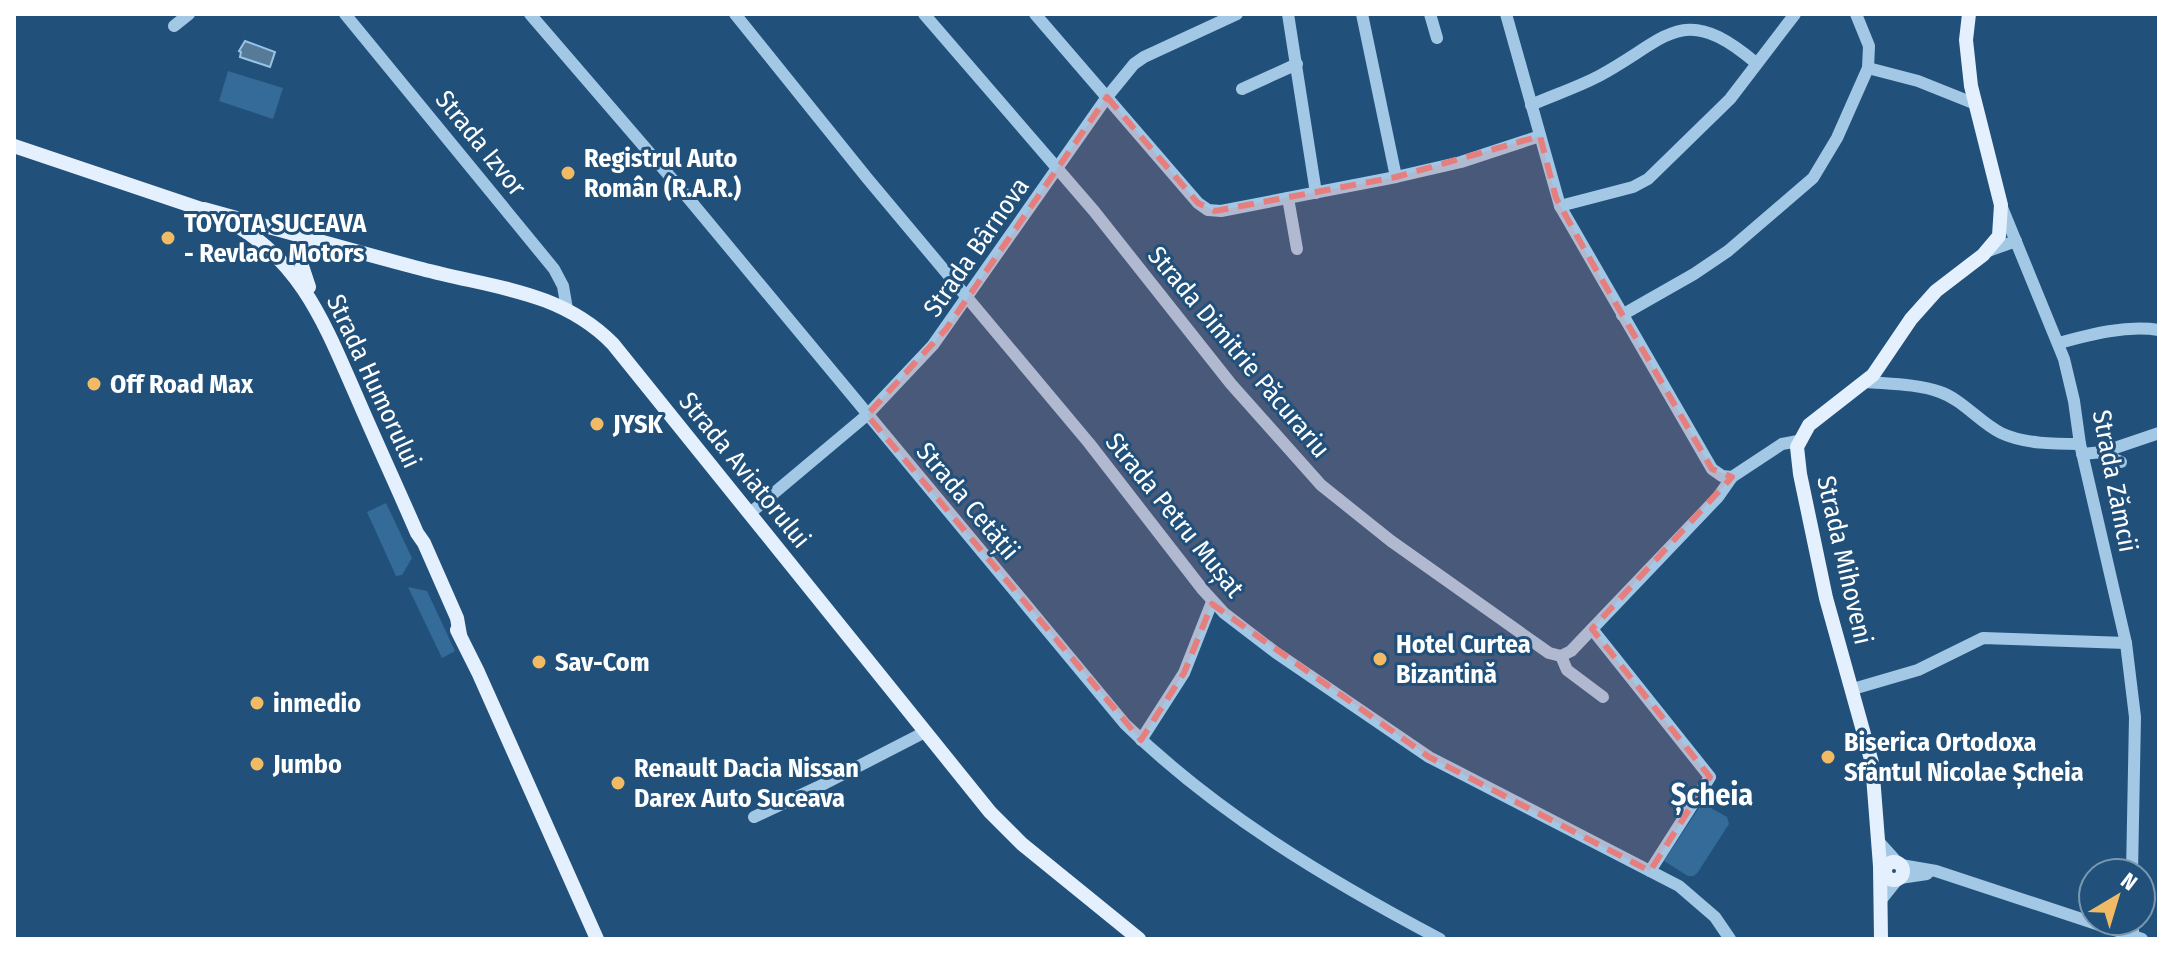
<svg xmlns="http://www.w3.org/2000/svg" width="2173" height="953" viewBox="0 0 2173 953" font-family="'Fira Sans Condensed',sans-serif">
<rect width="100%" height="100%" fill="#21517a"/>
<g fill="#346b98">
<polygon points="228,71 283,88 273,119 219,101"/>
<polygon points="386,503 412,558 402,575 396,576 367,512"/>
<polygon points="408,587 427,591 455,651 442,658"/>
<polygon points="1702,803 1727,817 1729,824 1698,872 1694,876 1688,876 1664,861"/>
</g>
<polygon fill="#577a98" stroke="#97c4e6" stroke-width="2" points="245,41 275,52 270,67 240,57 241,52 239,51"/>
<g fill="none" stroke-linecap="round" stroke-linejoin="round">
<g stroke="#a3c8e5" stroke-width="12">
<polyline points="345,14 554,269 563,286 567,309"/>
<path d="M 530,14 L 679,187 L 1125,724 C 1216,813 1328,880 1440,939"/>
<polyline points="735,14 867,178 1089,443 1203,590 1224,613 1275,652 1429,757 1679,886 1715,917 1730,939"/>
<polyline points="924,14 1094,211 1231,384 1321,485 1391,541 1549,653 1561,656"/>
<polyline points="1035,14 1198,203 1208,210 1221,211 1396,177 1461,162 1540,136"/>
<polyline points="1288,14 1316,193"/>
<polyline points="1362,14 1396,177"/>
<polyline points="1430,14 1437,38"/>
<polyline points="1506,14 1560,206 1712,469 1722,476 1732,477"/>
<polyline points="174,26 189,14"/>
<polyline points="1868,68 1918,81 1973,103"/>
<polyline points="1242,89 1297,64"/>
<path d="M 1531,105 C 1554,95 1578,87 1599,76 C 1668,39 1682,0 1756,63"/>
<polyline points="1288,198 1297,249"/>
<polyline points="2001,205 2064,359 2074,401 2080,444 2126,643 2135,717 2132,873"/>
<polyline points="1560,206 1633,187 1648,179 1730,99 1795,14"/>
<polyline points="1988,251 2016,241"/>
<polyline points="1622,315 1694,274 1728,251 1813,178 1837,138 1868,68 1869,46 1856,14"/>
<path d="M 2059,343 C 2092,334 2126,325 2159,330"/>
<path d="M 1866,382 C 1890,384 1918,384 1940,392 C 1963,400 1979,422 2001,433 C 2024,444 2055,444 2080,444"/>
<polyline points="2098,452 2121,462"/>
<polyline points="2082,454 2103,452 2159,433"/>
<polyline points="749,514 867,415 933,345 1107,97 1134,64 1144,57 1237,14"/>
<polyline points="1592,629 1710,777 1650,871"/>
<polyline points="1561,656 1571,651 1718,497 1732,477 1782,444 1798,441"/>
<polyline points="1561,656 1567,670 1603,697"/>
<polyline points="1853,689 1918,670 1983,638 2126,643"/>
<polyline points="1141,740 1184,673 1212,602"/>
<polyline points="754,817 818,787 925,732"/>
<polyline points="1879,842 1897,862"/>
<polyline points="1901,865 1936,871 2142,939"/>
<polyline points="1900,878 1927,874"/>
<polyline points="1881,900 1897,880"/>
<polyline points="2133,921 2133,939"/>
</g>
<g stroke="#e4f0fd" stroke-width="14">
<polyline points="14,146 210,212"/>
<path d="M 204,209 C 277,229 349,250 422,269 C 492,288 560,290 613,344 L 990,812 L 1022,844 L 1139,939"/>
<path d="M 228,221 C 303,260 327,330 359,402 C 378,446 398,489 417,533 L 424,543 L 457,618 L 460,635"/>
<polyline points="309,287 299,257 306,245 318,240"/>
<polyline points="457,630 478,672 597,939"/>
<circle cx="1894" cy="871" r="9"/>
<polyline points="1881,939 1880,866 1872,763 1826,598 1800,474 1797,447 1809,425 1873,375 1911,319 1936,291 1983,255 1999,236 2001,205 1971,86 1966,40 1969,14"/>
</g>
</g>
<path fill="#e67e7e" fill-opacity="0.2" stroke="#e67e7e" stroke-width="6" stroke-dasharray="16 10" stroke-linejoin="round" d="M 1107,97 L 1198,203 L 1215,211 L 1396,177 L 1540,136 L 1556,198 L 1587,254 L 1712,469 L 1732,477 L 1592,629 L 1710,777 L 1650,871 L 1429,757 L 1212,604 L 1184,673 L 1141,740 L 867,415 L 946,329 Z"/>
<g fill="#f1bb65" stroke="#21517a" stroke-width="3">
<circle cx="568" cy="173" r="8"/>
<circle cx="168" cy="238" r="8"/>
<circle cx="94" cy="384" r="8"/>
<circle cx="597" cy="424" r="8"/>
<circle cx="1380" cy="659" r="8"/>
<circle cx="539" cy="662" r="8"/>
<circle cx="257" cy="703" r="8"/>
<circle cx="1828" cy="757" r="8"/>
<circle cx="257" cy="764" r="8"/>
<circle cx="618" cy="783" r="8"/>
</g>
<g text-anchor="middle" stroke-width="6" stroke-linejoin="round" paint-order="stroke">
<g font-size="26" fill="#fff" stroke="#21517a">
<text transform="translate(481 143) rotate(51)" y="9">Strada Izvor</text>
<text transform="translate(976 247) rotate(-55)" y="9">Strada Bârnova</text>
<text transform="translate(1239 352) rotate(50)" y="9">Strada Dimitrie Păcurariu</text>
<text transform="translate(374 381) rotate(65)" y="9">Strada Humorului</text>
<text transform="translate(745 470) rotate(51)" y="9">Strada Aviatorului</text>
<text transform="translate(2115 481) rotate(79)" y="9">Strada Zămcii</text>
<text transform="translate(968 501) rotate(50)" y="9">Strada Cetății</text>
<text transform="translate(1175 515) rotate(51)" y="9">Strada Petru Mușat</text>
<text transform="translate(1845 560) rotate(77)" y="9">Strada Mihoveni</text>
</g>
<g font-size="26" font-weight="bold" fill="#fff" stroke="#21517a" text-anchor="start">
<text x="584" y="167">Registrul Auto<tspan x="584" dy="30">Român (R.A.R.)</tspan></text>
<text x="184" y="232">TOYOTA SUCEAVA<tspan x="184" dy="30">- Revlaco Motors</tspan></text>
<text x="110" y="393">Off Road Max</text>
<text x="613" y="433">JYSK</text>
<text x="1396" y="653">Hotel Curtea<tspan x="1396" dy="30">Bizantină</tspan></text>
<text x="555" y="671">Sav-Com</text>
<text x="273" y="712">inmedio</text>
<text x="1844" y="751">Biserica Ortodoxa<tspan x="1844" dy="30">Sfântul Nicolae Șcheia</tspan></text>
<text x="273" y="773">Jumbo</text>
<text x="634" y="777">Renault Dacia Nissan<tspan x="634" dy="30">Darex Auto Suceava</tspan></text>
</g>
<g font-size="30" font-weight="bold" fill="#fff" stroke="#21517a">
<text x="1712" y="805">Șcheia</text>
</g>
</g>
<rect width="2173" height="953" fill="none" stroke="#ffffff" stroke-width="32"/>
<g transform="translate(2117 897) rotate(38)"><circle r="38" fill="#21517a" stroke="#7a97af" stroke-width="2"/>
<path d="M0-6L14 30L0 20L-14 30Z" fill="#f1bb65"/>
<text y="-12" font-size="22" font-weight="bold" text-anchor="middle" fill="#ffffff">N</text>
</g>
</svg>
